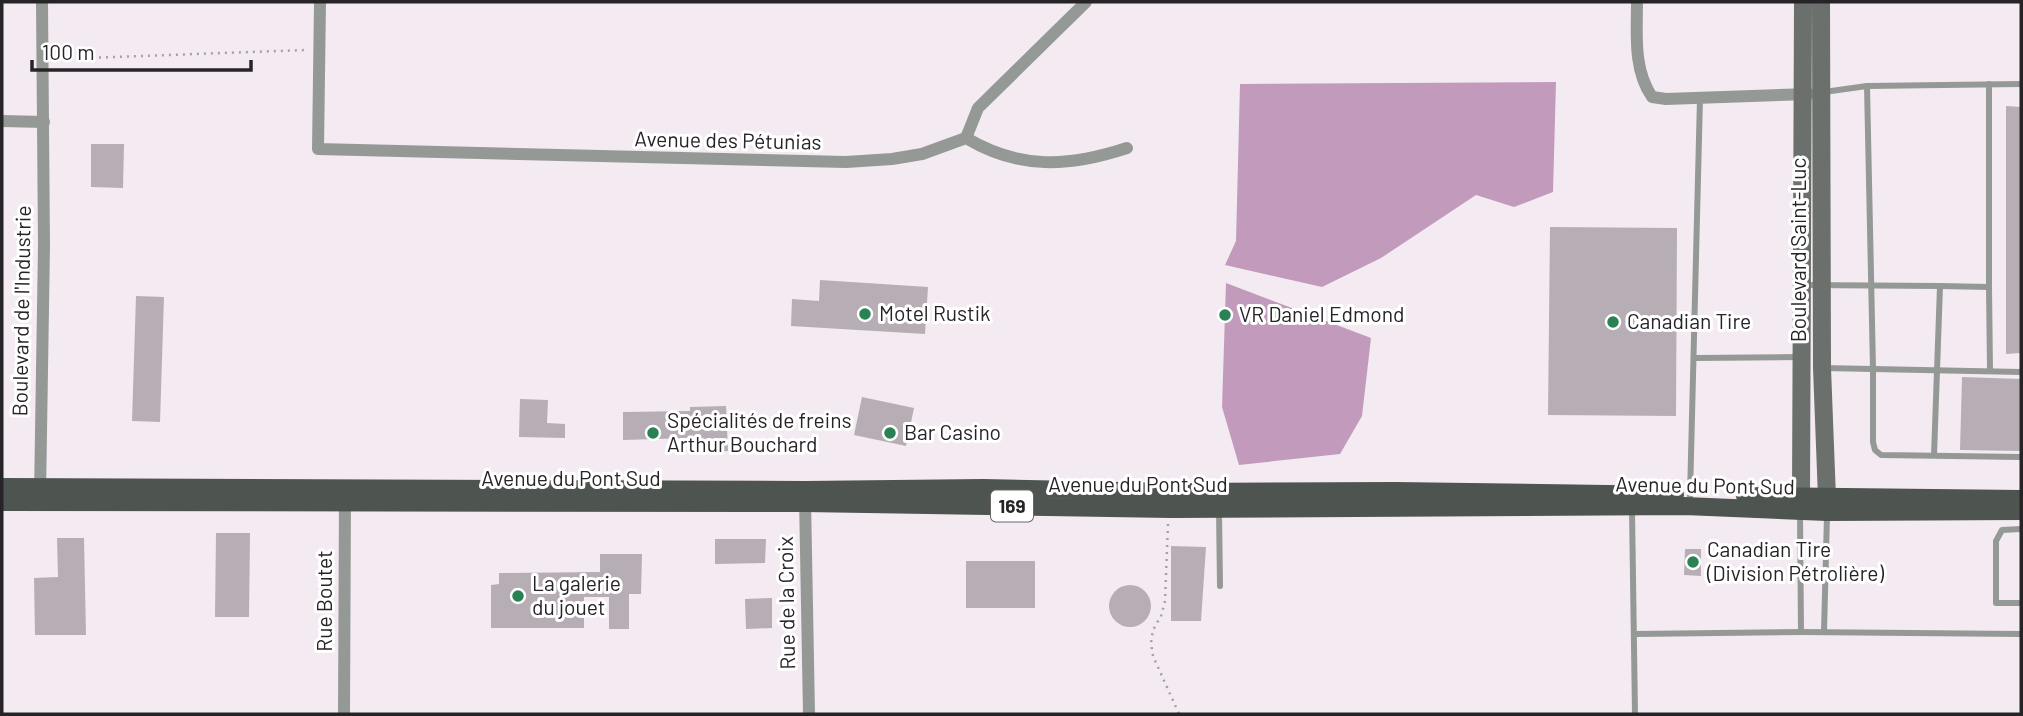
<svg xmlns="http://www.w3.org/2000/svg" width="2023" height="716" viewBox="0 0 2023 716" font-family="Barlow,sans-serif">
<rect width="100%" height="100%" fill="#f4ebf2"/>
<g fill="#c29abb">
<polygon points="1556,82 1553,192 1514,207 1476,195 1381,258 1322,287 1225,265 1236,241 1240,84"/>
<polygon points="1226,283 1371,338 1362,416 1340,454 1239,465 1222,407"/>
</g>
<g fill="#b6aeb4">
<polygon points="2006,106 2021,107 2021,353 2006,354"/>
<polygon points="91,144 124,144 123,188 91,187"/>
<polygon points="1550,227 1677,228 1676,416 1548,415"/>
<polygon points="820,280 928,287 925,334 791,326 792,299 819,301"/>
<polygon points="136,296 164,297 160,422 132,421"/>
<polygon points="1962,377 2021,379 2021,451 1960,450"/>
<polygon points="862,397 914,408 906,446 854,435"/>
<polygon points="520,399 548,400 547,423 565,424 565,438 519,437"/>
<polygon points="726,406 728,451 691,452 690,438 623,440 623,412 690,411 690,407"/>
<polygon points="216,533 250,533 249,617 215,617"/>
<polygon points="57,538 84,538 86,635 35,635 34,578 58,577"/>
<polygon points="715,539 766,539 765,563 715,564"/>
<polygon points="1171,546 1206,547 1201,621 1171,621"/>
<polygon points="1685,549 1701,549 1701,576 1684,575"/>
<polygon points="600,554 642,554 641,594 629,594 629,629 609,629 609,597 584,597 584,628 491,628 491,585 499,584 499,573 600,572"/>
<rect x="966" y="561" width="69" height="47"/>
<circle cx="1130" cy="606" r="21"/>
<polygon points="772,598 772,628 746,629 745,599"/>
</g>
<g fill="none" stroke-linecap="round" stroke-linejoin="round">
<g stroke="#a6a0a5" stroke-width="2.5" stroke-dasharray="2 5" stroke-linecap="butt">
<polyline points="57,59 306,50"/>
<polyline points="1168,524 1165,601 1161,616 1153,630 1151,643 1153,656 1179,714"/>
</g>
<g stroke="#959996" stroke-width="6">
<polyline points="1867,86 2021,84"/>
<polyline points="1824,92 1867,86 1873,369 1873,442 1875,450 1881,455 2021,457"/>
<polyline points="1804,285 1940,286 1934,455"/>
<polyline points="1940,286 1989,287 1989,84"/>
<polyline points="1989,287 1990,371"/>
<polyline points="1695,358 1801,357"/>
<polyline points="1823,368 2021,372"/>
<polyline points="1690,496 1700,98"/>
<polyline points="1219,510 1220,586"/>
<polyline points="1632,510 1635,714"/>
<polyline points="1800,513 1801,632"/>
<polyline points="2021,529 2002,530 1996,541 1996,603 2021,603"/>
<polyline points="1824,632 1827,515"/>
<polyline points="1635,634 1801,632 2021,634"/>
</g>
<g stroke="#959996" stroke-width="12">
<path d="M 320,2 L 318,149 L 846,162 L 892,159 L 922,154 L 966,138 C 1020,170 1069,167 1127,148"/>
<path d="M 1637,2 C 1637,34 1633,69 1652,97 L 1666,99 L 1809,94"/>
<polyline points="2,121 44,122"/>
<polyline points="966,138 978,108 1086,2"/>
<polyline points="40,495 44,246 42,2"/>
<polyline points="805,498 809,714"/>
<polyline points="344,714 345,494"/>
</g>
<g stroke="#6b706d" stroke-width="18">
<polyline points="1821,2 1822,368 1827,498"/>
<polyline points="1801,497 1803,2"/>
</g>
<g stroke="#4e5450" stroke-width="18">
<polyline points="2,487 805,490 983,488 1170,492 1395,491 1675,495"/>
<polyline points="1745,496 2021,499"/>
<polyline points="2,502 805,503 1171,509 1685,506 1827,512 2021,511"/>
</g>
</g>
<g fill="#2a8154" stroke="#fff" stroke-width="2.5">
<circle cx="865" cy="314" r="7"/>
<circle cx="1225" cy="315" r="7"/>
<circle cx="1613" cy="322" r="7"/>
<circle cx="653" cy="433" r="7"/>
<circle cx="890" cy="433" r="7"/>
<circle cx="1693" cy="562" r="7"/>
<circle cx="518" cy="596" r="7"/>
</g>
<g text-anchor="middle" stroke-width="6" stroke-linejoin="round" paint-order="stroke">
<rect fill="#fff" stroke="#686668" stroke-width="2" x="991" y="490.5" width="42" height="31" rx="5"/>
<g font-size="19" font-weight="bold" fill="#272427">
<text x="1012" y="513">169</text>
</g>
<g font-size="21" fill="#272427" stroke="#fff">
<text transform="translate(728 141) rotate(1)" y="7">Avenue des Pétunias</text>
<text transform="translate(1799 250) rotate(-90)" y="7">Boulevard Saint-Luc</text>
<text transform="translate(22 311) rotate(-89)" y="7">Boulevard de l'Industrie</text>
<text x="571" y="486">Avenue du Pont Sud</text>
<text x="1138" y="492">Avenue du Pont Sud</text>
<text transform="translate(1705 486) rotate(1)" y="7">Avenue du Pont Sud</text>
<text transform="translate(325 601) rotate(-90)" y="7">Rue Boutet</text>
<text transform="translate(787 603) rotate(-91)" y="7">Rue de la Croix</text>
</g>
<g font-size="21" fill="#272427" stroke="#fff" text-anchor="start">
<text x="879" y="321">Motel Rustik</text>
<text x="1239" y="322">VR Daniel Edmond</text>
<text x="1627" y="329">Canadian Tire</text>
<text x="667" y="428">Spécialités de freins<tspan x="667" dy="24">Arthur Bouchard</tspan></text>
<text x="904" y="440">Bar Casino</text>
<text x="1707" y="557">Canadian Tire<tspan x="1707" dy="24">(Division Pétrolière)</tspan></text>
<text x="532" y="591">La galerie<tspan x="532" dy="24">du jouet</tspan></text>
</g>
</g>
<rect width="2023" height="716" fill="none" stroke="#272427" stroke-width="7"/>
<path d="M32 60v10h219v-10" fill="none" stroke="#272427" stroke-width="3.5"/>
<text x="42" y="60" font-size="21" fill="#272427" stroke="#ffffff" stroke-width="5" paint-order="stroke">100 m</text>
</svg>
